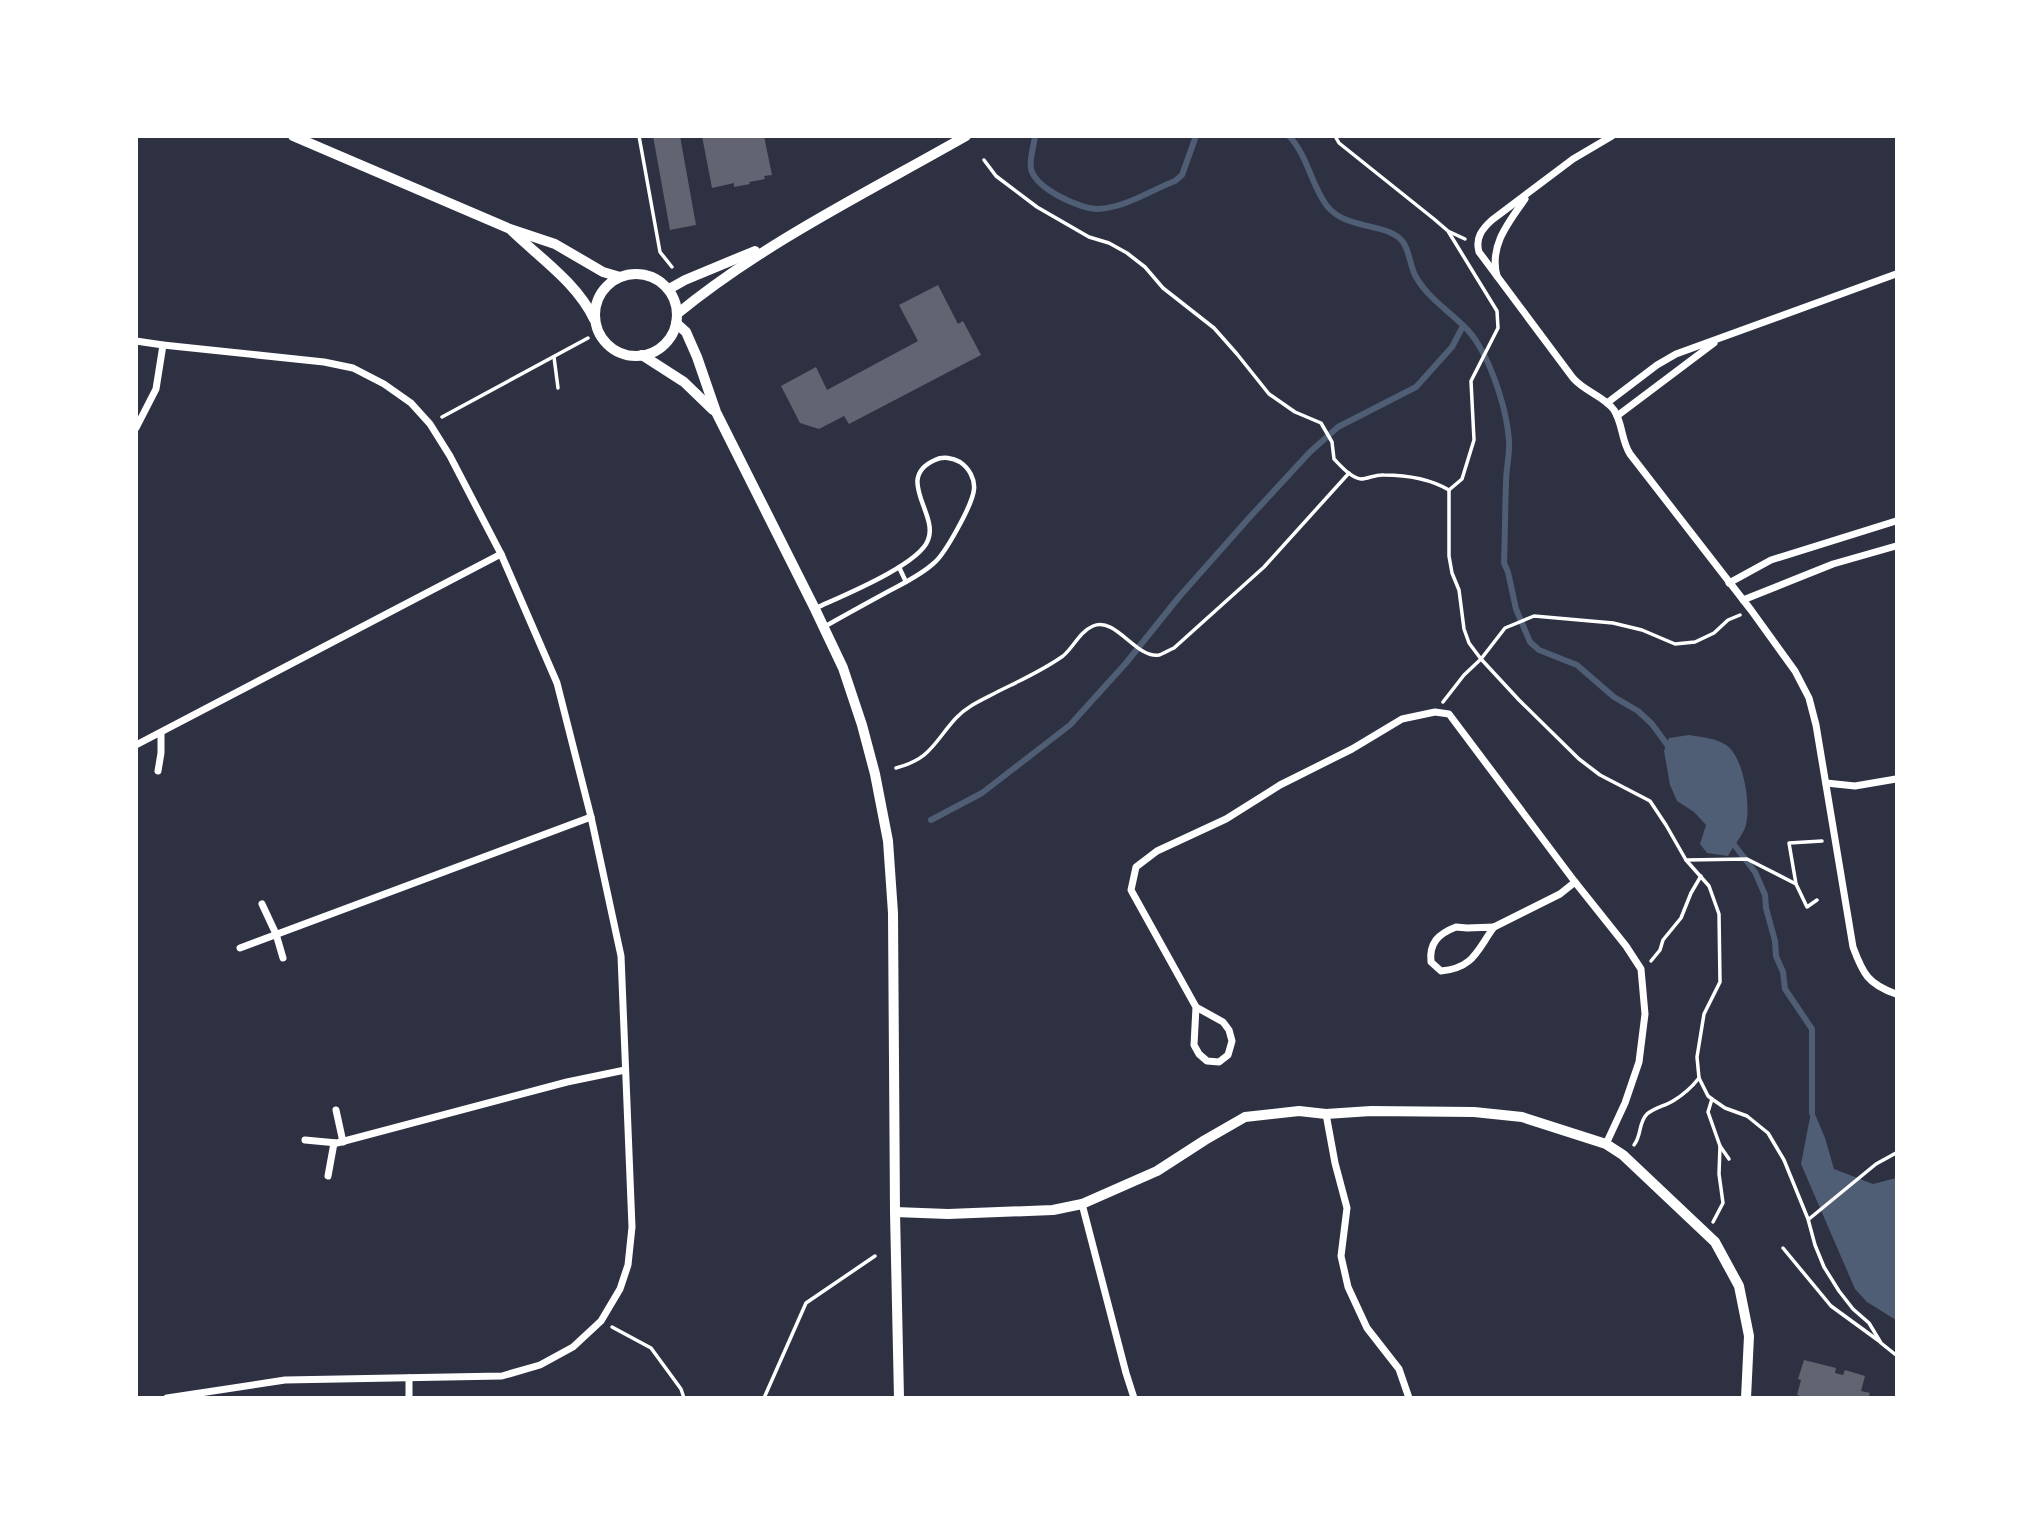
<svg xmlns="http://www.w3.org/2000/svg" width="2033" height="1534" viewBox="0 0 2033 1534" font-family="'PT Sans Narrow',sans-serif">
<rect width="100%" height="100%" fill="#2d3142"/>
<g fill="#4f5d75">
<path d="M 1689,735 C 1701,737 1716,738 1726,745 C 1744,756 1752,809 1745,828 C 1741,837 1733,847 1728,856 L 1707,853 L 1700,844 L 1706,825 L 1694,812 L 1677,801 L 1670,785 L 1664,751 L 1669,738 Z"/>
<polygon points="1812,1107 1825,1138 1834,1169 1873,1184 1896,1178 1896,1320 1867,1302 1855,1289 1801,1164"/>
</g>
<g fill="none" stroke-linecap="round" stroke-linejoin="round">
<g stroke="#4f5d75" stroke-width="6">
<path d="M 1035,136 C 1034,146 1029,159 1031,169 C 1036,189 1080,209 1098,209 C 1125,208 1151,190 1175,181 L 1182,175 L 1196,136"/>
<path d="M 1289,136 C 1308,156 1311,185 1327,206 C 1347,231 1388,222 1403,242 C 1410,252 1410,267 1416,277 C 1431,304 1463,318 1478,344 C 1493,368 1507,411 1509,440 C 1510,455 1506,468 1506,483 C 1505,509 1505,536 1504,563 L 1508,572 L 1516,609 L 1530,642 L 1539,650 L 1577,665 L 1614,697 L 1638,711 L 1652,724 L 1671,750"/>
<polyline points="931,820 982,793 1070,725 1126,663 1179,597 1249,518 1310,452 1338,427 1416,387 1452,347 1463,326"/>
<polyline points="1729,838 1755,872 1759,881 1765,895 1766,908 1775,941 1776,956 1783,972 1785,989 1812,1029 1812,1113"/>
</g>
</g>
<g fill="#626471">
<polygon points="653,136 680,136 696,225 670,230"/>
<polygon points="702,136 764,136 772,175 764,176 765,179 749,182 750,184 734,187 734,183 712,188"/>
<polygon points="938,285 958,324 963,321 981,355 849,424 844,416 819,429 800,423 781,386 816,367 827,390 918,341 899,305"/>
<polygon points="1804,1360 1836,1368 1835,1373 1843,1375 1845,1370 1865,1376 1861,1391 1870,1393 1868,1398 1799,1398 1799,1395 1797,1395 1801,1380 1798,1379"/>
</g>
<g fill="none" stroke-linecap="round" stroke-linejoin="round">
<g stroke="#fff" stroke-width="3.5">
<polyline points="639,136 660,252 672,267"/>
<polyline points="1335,136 1339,143 1434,219 1448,231 1497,311 1498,328 1471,381 1474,440 1462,479 1449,490"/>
<path d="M 984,160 L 996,176 L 1037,207 L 1089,237 L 1109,243 L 1127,253 L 1145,267 L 1163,288 L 1214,328 L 1237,354 L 1269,394 L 1295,412 L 1321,423 L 1332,442 L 1334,459 C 1341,466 1351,478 1361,479 C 1368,479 1376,474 1384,475 C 1406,475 1430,479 1449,490"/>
<polyline points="1450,232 1465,239"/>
<polyline points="554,357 558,388"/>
<polyline points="442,417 588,338"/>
<polyline points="1449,490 1449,556 1452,573 1459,590 1464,629 1469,643 1481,659 1519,700 1579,759 1600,775 1650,801 1666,825 1686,860 1709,886 1719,914 1720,982 1704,1014 1697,1057 1699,1078 1708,1096 1712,1099 1725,1108 1747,1116 1768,1133 1784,1160 1808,1219 1815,1245 1824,1267 1839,1291 1853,1309 1869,1323 1881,1343 1896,1355"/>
<polyline points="1443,702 1464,675 1481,659 1505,628 1534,616 1613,623 1642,630 1675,644 1695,642 1714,633 1728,620 1740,615"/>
<path d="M 896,768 C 931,759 934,742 956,718 C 967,706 982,700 997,692 C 1019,681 1042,671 1063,656 C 1074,647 1079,632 1093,626 C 1116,616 1136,659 1159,655 C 1163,654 1169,650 1174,648 L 1264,567 L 1349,473"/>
<polyline points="1686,860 1747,859 1796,884 1807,907 1817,900"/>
<polyline points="1796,884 1789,843 1822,841"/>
<polyline points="1651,961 1660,950 1663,940 1681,918 1691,893 1701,876"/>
<polyline points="1712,1099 1708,1112 1720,1146 1729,1159"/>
<path d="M 1634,1145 C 1642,1135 1638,1123 1647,1114 C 1655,1107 1665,1106 1673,1101 C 1683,1095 1692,1087 1699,1078"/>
<polyline points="1809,1219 1876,1164 1896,1153"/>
<polyline points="1713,1222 1723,1203 1719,1174 1720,1146"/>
<polyline points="1783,1248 1831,1306 1879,1341"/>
<polyline points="612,1327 651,1348 681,1389 684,1398"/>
<polyline points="764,1398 806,1303 875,1256"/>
</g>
<g stroke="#fff" stroke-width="4.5">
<polyline points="899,567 906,582"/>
<path d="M 816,608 C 842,596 919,565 928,540 C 939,514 894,478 935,460 C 943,456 953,458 960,462 C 969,468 975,479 974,489 C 973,504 945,554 934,563 C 921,575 904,583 889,591 C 867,603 845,615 824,627"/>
</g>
<g stroke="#fff" stroke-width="7">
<path d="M 1612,136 L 1573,159 L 1492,220 C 1482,229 1475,238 1479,252 L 1573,378 C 1585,392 1604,396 1614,410 C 1623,424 1621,440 1630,454 L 1751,610 L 1795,671 L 1809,698 L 1816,725 L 1853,947 C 1863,974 1868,984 1896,994"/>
<path d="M 1497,276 C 1489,246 1508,223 1525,199"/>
<polyline points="136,341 163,345 324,362 353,368 384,384 411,403 430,424 450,456 501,554 557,683 591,817 621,956 632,1227 628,1265 620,1289 601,1321 573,1347 540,1365 502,1376 285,1380 167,1398"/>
<polyline points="1607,403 1657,365 1676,354 1896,274"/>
<polyline points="1617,416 1714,343"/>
<polyline points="136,428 156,389 163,345"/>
<polyline points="1729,583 1771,560 1896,521"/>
<polyline points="1743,600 1833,564 1896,546"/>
<polyline points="136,745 501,554"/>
<polyline points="158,771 161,753 161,733"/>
<polyline points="1826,783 1855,786 1896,779"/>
<polyline points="262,904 276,934 283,958"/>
<path d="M 1456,927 L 1467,928 L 1494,927 C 1477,950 1474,968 1441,971 L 1431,962 C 1429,943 1438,934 1456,927 Z"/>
<polyline points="1494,927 1560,894 1575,882"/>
<polyline points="240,948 591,817"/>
<polyline points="1196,1007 1223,1022 1229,1030 1232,1041 1228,1055 1219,1062 1207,1061 1199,1054 1194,1045 1196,1007 1131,890 1136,867 1157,851 1226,819 1280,785 1352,749 1402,719 1435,712 1449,714 1575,882 1626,946 1641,969 1645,1014 1639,1062 1625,1103 1606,1144"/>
<polyline points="336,1110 343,1142"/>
<polyline points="1326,1114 1335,1163 1347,1208 1341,1256 1348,1287 1367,1328 1399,1369 1409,1398"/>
<polyline points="305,1140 337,1143 567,1082 625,1070"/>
<polyline points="328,1176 334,1143"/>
<polyline points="1082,1204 1126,1373 1134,1398"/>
<polyline points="409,1378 409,1398"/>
</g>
<g stroke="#fff" stroke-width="10">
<polyline points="293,136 510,229 555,244 603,272 620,277"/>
<path d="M 512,231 C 540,258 577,283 594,319"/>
<circle cx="636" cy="315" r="41"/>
<polyline points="669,289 685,280 755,251"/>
<path d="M 677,314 C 765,242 868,192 966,136"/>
<polyline points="676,323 686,332 697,357 716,412 815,609 843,668 862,725 875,774 888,841 893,913 895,1212 899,1398"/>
<polyline points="642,355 684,382 713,410"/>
<polyline points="895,1212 948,1214 1053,1210 1082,1204 1157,1171 1205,1140 1245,1117 1299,1111 1326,1114 1371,1111 1474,1112 1522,1117 1606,1144 1623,1155 1715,1242 1739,1286 1749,1336 1746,1398"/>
</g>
</g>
<rect width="2033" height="1534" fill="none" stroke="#ffffff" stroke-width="276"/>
</svg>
